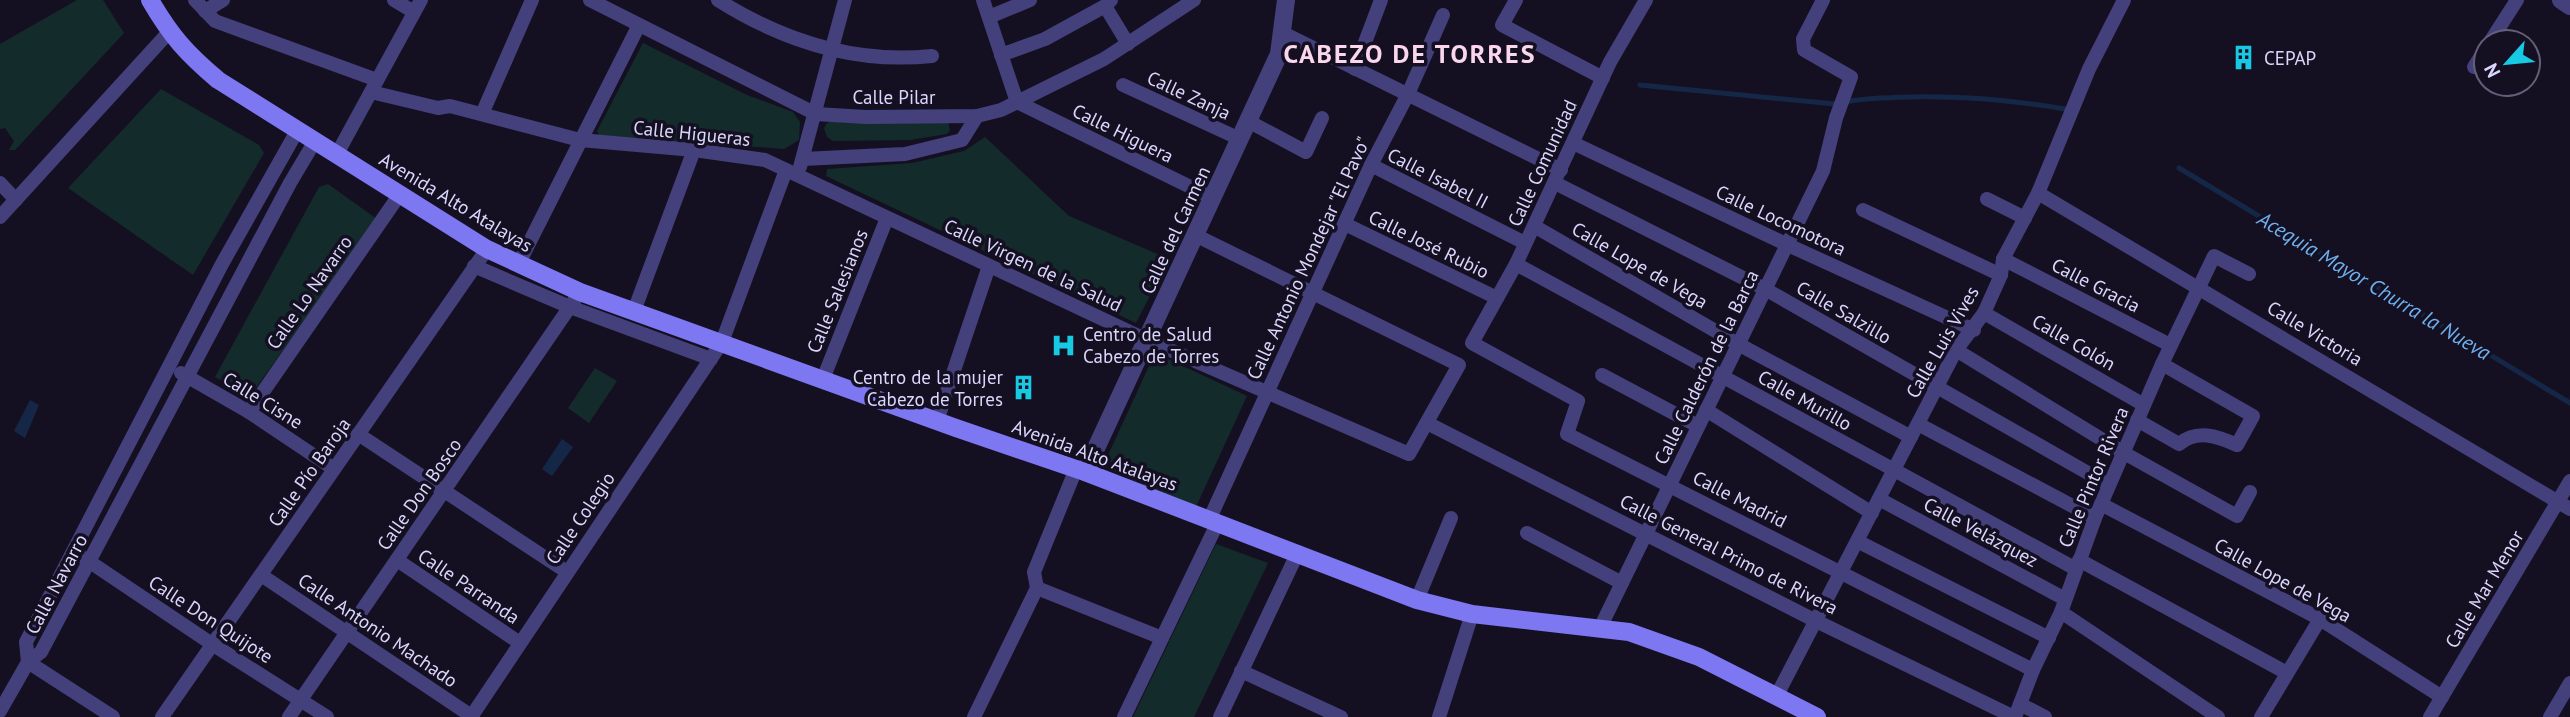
<svg xmlns="http://www.w3.org/2000/svg" width="2570" height="717" viewBox="0 0 2570 717" font-family="'PT Sans',sans-serif">
<rect width="100%" height="100%" fill="#141022"/>
<g fill="#142b2b">
<polygon points="77,0 103,0 124,33 15,150 9,150 14,141 5,128 0,129 0,44"/>
<polygon points="643,43 747,95 793,112 800,122 799,140 784,149 599,135 597,131"/>
<polygon points="161,89 259,145 264,153 193,275 68,188"/>
<polygon points="833,120 948,122 950,130 947,134 910,140 833,141 827,137 824,128 827,123"/>
<polygon points="985,137 1069,216 1169,259 1136,323 826,176 827,169 912,163 964,151"/>
<polygon points="328,184 377,219 250,396 215,377 319,187"/>
<polygon points="1155,353 1247,396 1195,509 1103,466"/>
<polygon points="595,368 617,381 589,423 568,408"/>
<polygon points="1216,544 1268,563 1194,717 1133,717"/>
</g>
<g fill="#152747">
<polygon points="30,400 39,405 25,438 14,431"/>
<polygon points="562,439 573,447 552,476 542,469"/>
</g>
<g fill="none" stroke-linecap="round" stroke-linejoin="round">
<g stroke="#152747" stroke-width="5">
<path d="M 1640,85 L 1835,104 C 1860,98 1884,98 1910,97 C 1962,96 2012,100 2065,109"/>
<polyline points="2179,168 2570,403"/>
</g>
<g stroke="#44407c" stroke-width="14">
<polyline points="195,0 215,21 377,80"/>
<polyline points="394,0 414,12"/>
<polyline points="590,0 816,114 866,117 977,116 1001,110 1104,59 1194,0"/>
<path d="M 718,0 C 783,41 855,64 932,56"/>
<polyline points="983,0 1017,102 1213,198"/>
<polyline points="1516,0 1502,25 1603,78"/>
<polyline points="1646,0 1610,62 1516,264 1472,343 1578,401 1567,434 2033,670"/>
<polyline points="1105,6 1128,44"/>
<polyline points="205,11 223,0"/>
<polyline points="989,17 1030,0"/>
<polyline points="1283,33 1561,170"/>
<polyline points="2490,42 2517,0"/>
<polyline points="1001,55 1045,39 1105,6 1111,0"/>
<polyline points="2474,67 2486,48"/>
<polyline points="1355,69 1381,0"/>
<polyline points="1123,85 1240,139"/>
<polyline points="371,92 438,108 450,106 580,140 694,150 765,160 1147,340 1409,454 1459,365 1195,235"/>
<polyline points="482,114 532,0"/>
<polyline points="1248,121 1306,152 1322,118"/>
<polyline points="1573,143 1788,245 1974,330"/>
<polyline points="337,154 421,0"/>
<polyline points="803,159 905,154 962,140 977,116"/>
<polyline points="1371,165 1525,243"/>
<polyline points="800,167 845,0"/>
<polyline points="0,183 16,200"/>
<polyline points="1555,183 1765,289 2109,485"/>
<polyline points="2038,193 2570,509"/>
<polyline points="1987,199 2025,218"/>
<polyline points="1863,210 2001,275"/>
<polyline points="0,217 169,32"/>
<polyline points="1345,224 1497,298"/>
<polyline points="1534,226 1738,344 1911,437"/>
<polyline points="2003,259 2170,345"/>
<polyline points="1516,264 2076,569"/>
<polyline points="518,265 639,25"/>
<polyline points="474,266 570,307 711,359"/>
<polyline points="634,311 694,150"/>
<polyline points="1984,313 2144,405"/>
<polyline points="1956,350 2124,453 2237,516 2250,492"/>
<polyline points="181,373 249,412 334,469"/>
<polyline points="1602,375 1698,426"/>
<polyline points="823,379 887,218"/>
<polyline points="1706,410 1872,513"/>
<polyline points="249,412 400,194"/>
<path d="M 2137,420 L 2179,444 C 2197,429 2217,436 2237,445 L 2253,416 L 2162,364"/>
<polyline points="937,421 989,266"/>
<polyline points="1427,423 1816,621 2014,717"/>
<polyline points="1918,424 2095,518"/>
<polyline points="358,434 567,572"/>
<polyline points="1879,499 2065,599"/>
<polyline points="2101,504 2320,619 2442,697"/>
<polyline points="1210,518 1371,165 1408,94 1443,15"/>
<polyline points="1527,533 1622,583"/>
<polyline points="1857,541 2049,638"/>
<polyline points="84,558 212,644 327,717"/>
<polyline points="397,560 520,643"/>
<polyline points="2079,560 2287,673"/>
<polyline points="261,575 473,717"/>
<polyline points="1037,588 1162,638"/>
<polyline points="1037,588 1034,572 1076,469"/>
<polyline points="1417,600 1451,518"/>
<polyline points="2061,612 2218,717"/>
<polyline points="1600,628 1823,171 1836,118 1851,77 1804,50 1803,39 1823,0"/>
<polyline points="28,662 26,642 222,264 297,131"/>
<polyline points="28,662 113,717"/>
<polyline points="1241,671 1341,717"/>
<polyline points="1776,697 1956,350 1984,313 2001,275 2003,259 2038,193 2089,69 2124,0"/>
<polyline points="2020,704 2045,717"/>
<polyline points="0,711 28,662 41,652 290,183 315,141"/>
<polyline points="162,717 487,249"/>
<polyline points="289,717 580,292"/>
<polyline points="471,717 722,342 786,170"/>
<polyline points="974,717 1037,588"/>
<polyline points="1124,717 1218,522"/>
<polyline points="1220,717 1298,552"/>
<polyline points="1439,717 1472,614"/>
<polyline points="2015,717 2033,670 2061,612 2095,518 2162,364 2214,256 2249,274"/>
<polyline points="2261,717 2320,619"/>
<polyline points="2430,717 2570,481"/>
<polyline points="2550,717 2570,683"/>
</g>
<g stroke="#44407c" stroke-width="18">
<polyline points="2561,0 2570,6"/>
<polyline points="1085,472 1279,54 1286,0"/>
</g>
<path stroke="#7d77f1" stroke-width="18" d="M 150,0 C 171,36 186,53 218,80 L 487,249 L 580,292 L 956,428 L 1085,472 L 1417,600 L 1472,614 L 1629,632 L 1699,657 L 1817,717"/>
</g>
<defs>
<symbol id="building-bare" viewBox="-9 -9 18 18"><path d="M-4-6H4V6H1V3H-1V6H-4ZM-2.5-4.3h1.7v1.8h-1.7ZM.8-4.3h1.7v1.8H.8ZM-2.5-1h1.7V.8h-1.7ZM.8-1h1.7V.8H.8Z" fill="#18c9e4" stroke="#141022" stroke-width="2.5" paint-order="stroke"/></symbol>
<symbol id="hospital-bare" viewBox="-9 -9 18 18"><path d="M-5-5h3v3.5h4V-5h3V5h-3V1.5h-4V5h-3Z" fill="#18c9e4" stroke="#141022" stroke-width="2.5" paint-order="stroke"/></symbol>
</defs>
<g fill-rule="evenodd">
<use href="#building-bare" x="2226" y="40" width="35" height="35"/>
<use href="#hospital-bare" x="1046" y="328" width="35" height="35"/>
<use href="#building-bare" x="1006" y="370" width="35" height="35"/>
</g>
<g text-anchor="middle" stroke-width="7" stroke-linejoin="round" paint-order="stroke">
<g font-size="19" fill="#dbd6fb" stroke="#141022" text-anchor="start">
<text x="2264" y="65">CEPAP</text>
<text x="1083" y="341">Centro de Salud<tspan x="1083" dy="22">Cabezo de Torres</tspan></text>
<text x="1003" y="384" text-anchor="end">Centro de la mujer<tspan x="1003" dy="22">Cabezo de Torres</tspan></text>
</g>
<g font-size="19" fill="#dbd6fb" stroke="#141022">
<text transform="translate(1189 95) rotate(25)" y="7">Calle Zanja</text>
<text x="894" y="104">Calle Pilar</text>
<text transform="translate(692 133) rotate(6)" y="7">Calle Higueras</text>
<text transform="translate(1123 133) rotate(26)" y="7">Calle Higuera</text>
<text transform="translate(1542 163) rotate(-65)" y="7">Calle Comunidad</text>
<text transform="translate(1438 178) rotate(27)" y="7">Calle Isabel II</text>
<text transform="translate(456 202) rotate(31)" y="7">Avenida Alto Atalayas</text>
<text transform="translate(1781 220) rotate(25)" y="7">Calle Locomotora</text>
<text transform="translate(1175 230) rotate(-65)" y="7">Calle del Carmen</text>
<text transform="translate(1429 244) rotate(26)" y="7">Calle José Rubio</text>
<text transform="translate(1308 258) rotate(-65)" y="7">Calle Antonio Mondejar "El Pavo"</text>
<text transform="translate(1033 265) rotate(25)" y="7">Calle Virgen de la Salud</text>
<text transform="translate(1640 265) rotate(30)" y="7">Calle Lope de Vega</text>
<text transform="translate(2096 285) rotate(27)" y="7">Calle Gracia</text>
<text transform="translate(837 291) rotate(-68)" y="7">Calle Salesianos</text>
<text transform="translate(309 292) rotate(-55)" y="7">Calle Lo Navarro</text>
<text transform="translate(1844 312) rotate(30)" y="7">Calle Salzillo</text>
<text transform="translate(2315 333) rotate(31)" y="7">Calle Victoria</text>
<text transform="translate(1942 342) rotate(-60)" y="7">Calle Luis Vives</text>
<text transform="translate(2074 342) rotate(30)" y="7">Calle Colón</text>
<text transform="translate(1706 367) rotate(-64)" y="7">Calle Calderón de la Barca</text>
<text transform="translate(263 400) rotate(32)" y="7">Calle Cisne</text>
<text transform="translate(1805 400) rotate(29)" y="7">Calle Murillo</text>
<text transform="translate(1095 455) rotate(20)" y="7">Avenida Alto Atalayas</text>
<text transform="translate(309 472) rotate(-55)" y="7">Calle Pío Baroja</text>
<text transform="translate(2093 477) rotate(-67)" y="7">Calle Pintor Rivera</text>
<text transform="translate(419 494) rotate(-55)" y="7">Calle Don Bosco</text>
<text transform="translate(1740 499) rotate(27)" y="7">Calle Madrid</text>
<text transform="translate(580 518) rotate(-56)" y="7">Calle Colegio</text>
<text transform="translate(1981 532) rotate(28)" y="7">Calle Velázquez</text>
<text transform="translate(1729 554) rotate(27)" y="7">Calle General Primo de Rivera</text>
<text transform="translate(2283 580) rotate(29)" y="7">Calle Lope de Vega</text>
<text transform="translate(56 584) rotate(-62)" y="7">Calle Navarro</text>
<text transform="translate(469 586) rotate(34)" y="7">Calle Parranda</text>
<text transform="translate(2484 589) rotate(-59)" y="7">Calle Mar Menor</text>
<text transform="translate(211 619) rotate(33)" y="7">Calle Don Quijote</text>
<text transform="translate(378 630) rotate(34)" y="7">Calle Antonio Machado</text>
</g>
<g font-size="21" font-style="italic" fill="#6eb0f0" stroke="#141022">
<text transform="translate(2374 286) rotate(31)" y="7">Acequia Mayor Churra la Nueva</text>
</g>
<g font-size="26" font-weight="bold" letter-spacing="2" fill="#fbd7ed" stroke="#141022">
<text x="1410" y="63">CABEZO DE TORRES</text>
</g>
</g>
<g transform="translate(2507 63) rotate(243)"><circle r="33" fill="#141022" stroke="#645f79" stroke-width="2"/>
<path d="M0-5L12 26L0 18L-12 26Z" fill="#18c9e4"/>
<text y="-10" font-size="19" font-weight="bold" text-anchor="middle" fill="#dbd6fb">N</text>
</g>
</svg>
